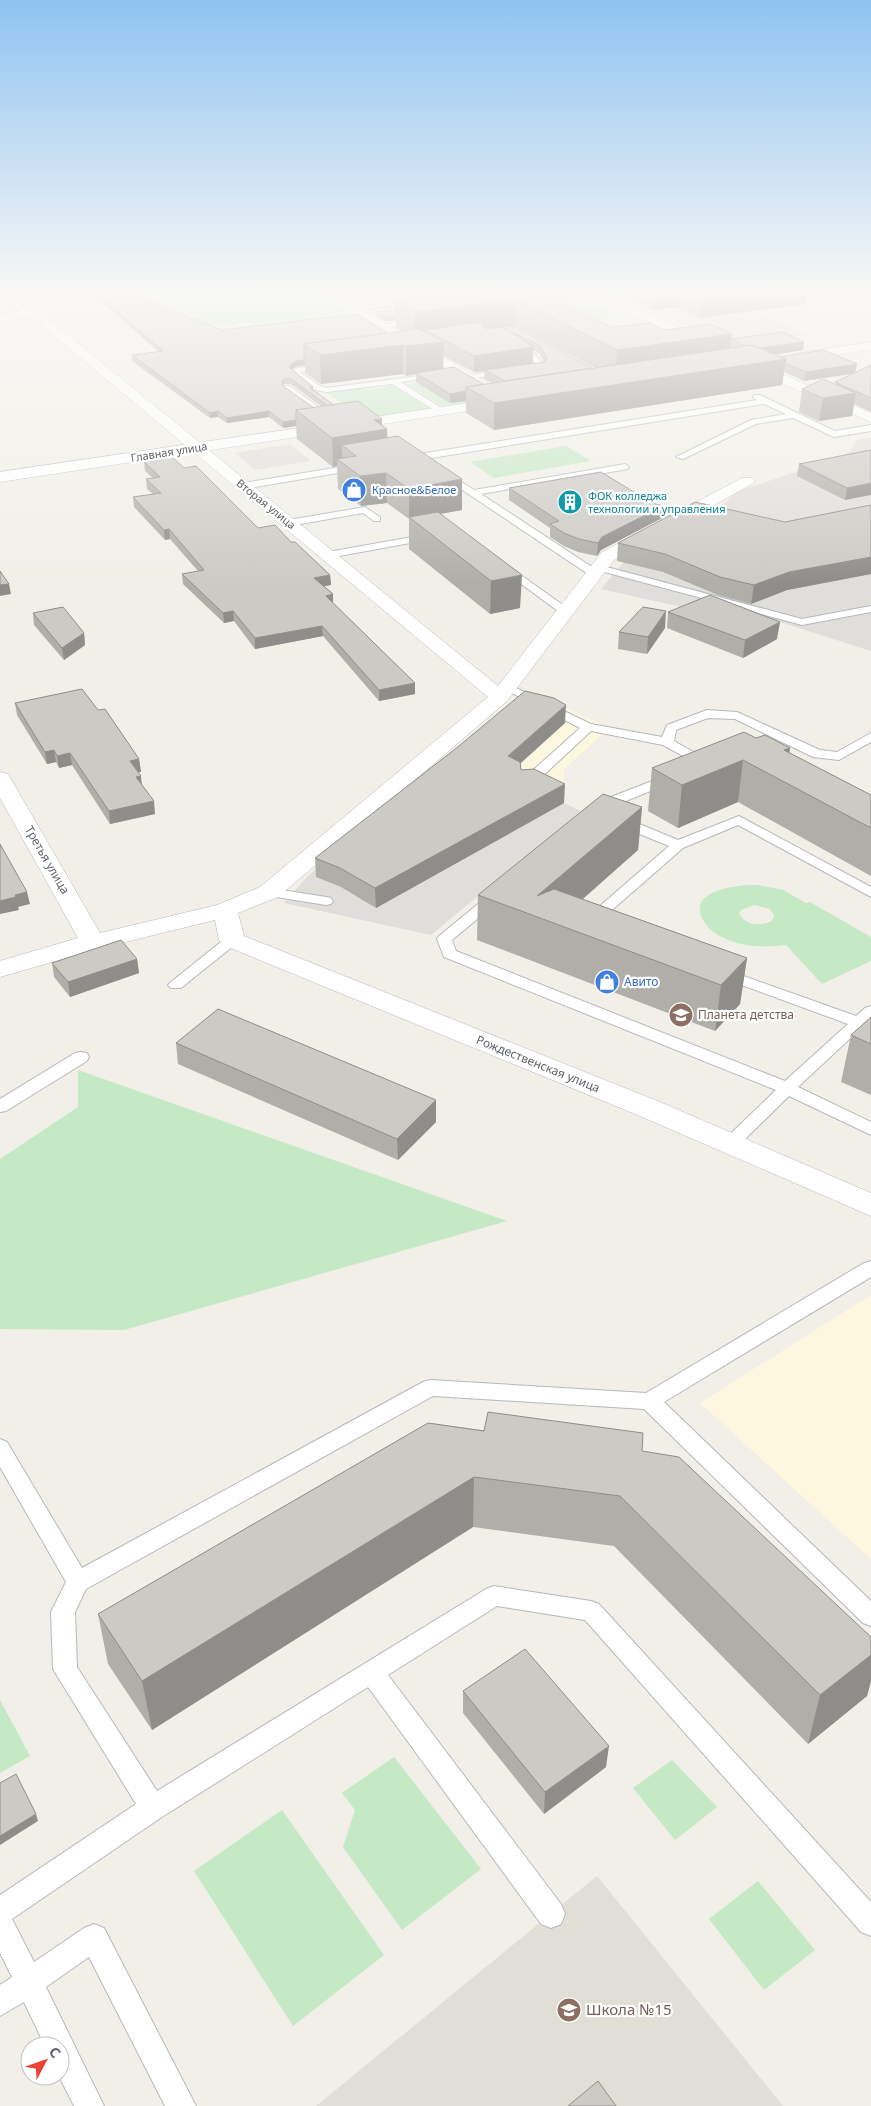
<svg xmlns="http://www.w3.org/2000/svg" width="871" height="2106" viewBox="0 0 871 2106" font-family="'Noto Sans',sans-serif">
<rect width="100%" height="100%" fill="#f1efe8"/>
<g fill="#fef7e0">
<polygon points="528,690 609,728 564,769 564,803 495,774 520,699"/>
<polygon points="871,1295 871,1559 700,1403"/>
</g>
<g fill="#e0deda">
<polygon points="871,438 871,651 752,613 686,608 601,589 624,562 695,511 722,506 736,492 842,456 851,450 857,440"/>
<polygon points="290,444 311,461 255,470 235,453"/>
<polygon points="445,761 564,803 581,811 431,935 284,903 308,876"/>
</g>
<g fill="#e1ded6">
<polygon points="728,304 737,304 808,335 730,346 658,313"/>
<polygon points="597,1876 783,2106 316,2106"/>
</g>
<g fill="#c5e8c5" fill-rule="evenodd">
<polygon points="141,291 311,291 349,313 256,325 251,322 208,327 172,301"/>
<polygon points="600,306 622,317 600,320 578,309"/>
<polygon points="434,380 495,399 444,407 407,384"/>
<polygon points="393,386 429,409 363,419 326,392 359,387 363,390"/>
<polygon points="566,446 591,461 494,478 470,462"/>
<path d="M 758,885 L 783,890 L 806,903 L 810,902 L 871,937 L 871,961 L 822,984 L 786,945 C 763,948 739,947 718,935 C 711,931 706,925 702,918 C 688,889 742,884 758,885 ZM 754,905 L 770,909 L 774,915 L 773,920 C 763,927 744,926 739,913 L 741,910 Z"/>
<polygon points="78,1070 507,1221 124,1330 0,1329 0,1159 78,1107"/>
<polygon points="0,1700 30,1756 0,1773"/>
<polygon points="394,1757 481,1869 402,1930 343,1847 355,1810 342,1793"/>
<polygon points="672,1760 717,1807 675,1840 633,1788"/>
<polygon points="282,1810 384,1955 293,2026 194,1871"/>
<polygon points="758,1881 815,1950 764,1990 709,1919"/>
</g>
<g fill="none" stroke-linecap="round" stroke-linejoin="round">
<defs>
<g id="lane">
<path d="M 0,291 L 5,291 L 17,303 L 35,312 C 25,318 8,301 0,294 Z"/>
<polygon points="605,296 608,298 607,299 540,308 537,306 540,304"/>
<polygon points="416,299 419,301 418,302 353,311 350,309 353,307"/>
<polygon points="417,319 421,321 420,323 380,328 376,326"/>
<path d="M 510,343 C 525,343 538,356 545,367 L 544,369 L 466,379 L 466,375 L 469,375 L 536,365 L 531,358 L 510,347 Z"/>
<polygon points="325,364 329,366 328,368 300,372 320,386 327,388 440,373 440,377 437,377 401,382 446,411 439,413 392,384 327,392 314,390 291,372 298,368"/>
<polygon points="284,386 290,386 337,421 330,423 284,390"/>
<polygon points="754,395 760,395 835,431 871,425 871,431 834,437 793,418 756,424 683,459 676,457 751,420 786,414 764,404 407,462 403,459 407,456 757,400 753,397"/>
<polygon points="358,464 362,467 361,469 244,489 239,486 244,483"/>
<polygon points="625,464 629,467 628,469 481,494 595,569 595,566 599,565 802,619 871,606 871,612 802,625 597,570 600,574 599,576 591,576 440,475 445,472 448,473 474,490"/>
<polygon points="365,507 380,517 380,521 374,521 363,513 289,526 284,523 289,520"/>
<polygon points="429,534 434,537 432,539 328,558 323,555 328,552"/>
<polygon points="505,564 570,610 571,612 570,614 562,614 501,569 500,567"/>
<polygon points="508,684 591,724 662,737 667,725 707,710 737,712 820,750 837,752 871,733 871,742 839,760 813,757 735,719 708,718 676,730 674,741 710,761 712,764 710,767 705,768 663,745 591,731 531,787 521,787 520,784 521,781 580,728 504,689 502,687 504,685"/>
<polygon points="670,774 675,775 676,778 675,781 621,803 605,814 595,814 593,811 611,797"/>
<polygon points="739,816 871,887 871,897 738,825 683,848 596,924 586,924 584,921 586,918 669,846 615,824 613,821 615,818 625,818 678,840"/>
<polygon points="269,888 326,897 331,898 333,901 331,904 326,905 264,895 262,892 264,889"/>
<polygon points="494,894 499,895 501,898 499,901 452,940 456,951 785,1081 848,1024 717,976 714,973 717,970 727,970 856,1016 865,1008 871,1006 871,1019 798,1087 871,1122 871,1135 789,1096 737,1147 731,1149 725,1147 722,1143 725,1139 776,1090 444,957 437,939 439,936 489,895"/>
<polygon points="232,936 237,937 239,940 237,943 181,988 171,988 168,985 171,982 227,937"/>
<polygon points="81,1052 87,1053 89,1057 87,1061 6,1111 0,1112 0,1099 75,1053"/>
<polygon points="871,1261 871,1277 664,1402 871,1601 871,1626 863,1623 644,1409 433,1396 86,1589 75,1612 77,1667 157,1791 486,1589 494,1586 591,1601 599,1604 871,1902 871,1936 861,1932 585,1620 497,1606 388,1675 561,1904 565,1914 561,1924 551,1928 541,1924 368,1687 162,1817 12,1919 34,1962 84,1928 94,1924 104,1928 196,2106 165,2106 89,1957 46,1987 104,2106 74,2106 59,2076 60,2046 45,2046 24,2002 0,2016 0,1985 12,1977 0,1953 0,1895 136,1804 53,1669 51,1612 66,1582 0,1467 0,1439 7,1442 82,1568 423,1382 430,1380 646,1393 864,1263"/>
</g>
<g id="street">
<polygon points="98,291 116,291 114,293 40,312 498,686 602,552 742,478 752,478 755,481 752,484 614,560 507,701 278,897 238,913 244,936 660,1102 871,1193 871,1216 640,1116 223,945 219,940 215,920 101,948 0,977 0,961 78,938 0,798 0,772 8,774 11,779 100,933 217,905 260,887 488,697 29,315 0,323 0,315"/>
<polygon points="583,291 598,291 712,342 714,345 708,349 704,348"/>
</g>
<g id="secondary">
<polygon points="318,291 331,291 492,386 490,389 480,389 319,293"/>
<polygon points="871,342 871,350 793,362 787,358 793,354"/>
<polygon points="750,360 871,413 871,422 745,367 744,364"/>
<polygon points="503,398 508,399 510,402 508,405 0,482 0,472"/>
</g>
</defs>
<use href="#lane" stroke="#b5b8bc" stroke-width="2"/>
<use href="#street" stroke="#b5b8bc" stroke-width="1"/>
<use href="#secondary" stroke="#b6babf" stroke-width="1"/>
<use href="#lane" fill="#fff" fill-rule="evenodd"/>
<use href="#street" fill="#fff" fill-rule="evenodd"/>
<use href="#secondary" fill="#fff" fill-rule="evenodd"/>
</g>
<g fill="#afaea9" fill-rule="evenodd">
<polygon points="7,291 66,291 13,296"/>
<path d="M 482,291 L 537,291 L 612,327 L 732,334 L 730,348 L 732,339 L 804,342 L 803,350 L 774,355 L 780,357 L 856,372 L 871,365 L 871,412 L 854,404 L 852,416 L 819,421 L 799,412 L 802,389 L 835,384 L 835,382 L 852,374 L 804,381 L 784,372 L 782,385 L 494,430 L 466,413 L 466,401 L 450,403 L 416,382 L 416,374 L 406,376 L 403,374 L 321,384 L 305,373 L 305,365 L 298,366 L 291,370 L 313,387 L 313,389 L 333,405 L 382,425 L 387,429 L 387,438 L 462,510 L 440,514 L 520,608 L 490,614 L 409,549 L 409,519 L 387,503 L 361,506 L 338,489 L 337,466 L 333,467 L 297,439 L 296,426 L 283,428 L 269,417 L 227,423 L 218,417 L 210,418 L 132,361 L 132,355 L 159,352 L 98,299 L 97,294 L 221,330 L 388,333 L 401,331 L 396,328 L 396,320 L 385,321 L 377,317 L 376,312 L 384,311 L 384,307 L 395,306 L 395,301 ZM 514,326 L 515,326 L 595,368 L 592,368 ZM 533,350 L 539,353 L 544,362 L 533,364 ZM 443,356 L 474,372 L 485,371 L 484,379 L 492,383 L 484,384 L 443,369 ZM 284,384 L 291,384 L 322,407 L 314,408 L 283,386 Z"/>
<polygon points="544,291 590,291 589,296 561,299"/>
<polygon points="601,291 808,291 806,304 700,318 676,307 654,310 617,294 611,295"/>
<polygon points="871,450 845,500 797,476 799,464"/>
<polygon points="144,462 184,468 258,528 291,542 330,575 331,585 324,586 333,594 333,603 415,694 379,701 323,636 255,649 234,621 224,623 183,584 182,574 198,571 170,539 165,540 134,507 133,497 153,494 147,489 146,479 153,478 145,471"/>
<polygon points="509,488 662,518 601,550 597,556 578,552 564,546 550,537 550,528 509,500"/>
<polygon points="871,505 871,574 787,590 751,604 718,595 663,572 617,561 618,543 785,522"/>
<polygon points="668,612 777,639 743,658 667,628"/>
<polygon points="33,613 84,633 85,645 64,660 34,625"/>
<polygon points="665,628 647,654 618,649 619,632"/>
<polygon points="15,703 98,710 139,759 141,772 138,772 142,784 155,814 110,824 72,765 59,768 56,762 47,764 17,715"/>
<polygon points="565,723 520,764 521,770 564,803 376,908 341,887 316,877 315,858"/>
<polygon points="756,738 790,748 789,753 871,795 871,876 738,802 678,828 648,811 652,768"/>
<polygon points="642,807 638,850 583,899 747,958 740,1004 715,1031 477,940 478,895"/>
<polygon points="137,959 139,973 70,997 54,977 52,963"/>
<polygon points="871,1017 871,1095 841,1082 851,1035"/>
<polygon points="176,1043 436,1122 398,1160 178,1064"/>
<polygon points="428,1423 642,1451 871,1637 871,1681 867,1696 808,1744 614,1546 473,1527 152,1730 108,1664 98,1614"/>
<polygon points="463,1691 606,1767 544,1814 463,1713"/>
</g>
<g fill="#8f8d8a">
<polygon points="12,291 66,291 13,296"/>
<polygon points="562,291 590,291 589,296 561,299"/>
<polygon points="611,291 618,291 617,294 611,295"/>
<polygon points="666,291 677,291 676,307 654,310 655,292"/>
<polygon points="770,291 808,291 806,304 700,318 701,299"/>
<polygon points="516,300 515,326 502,328 426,330 426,338 415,339 415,312"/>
<polygon points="396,316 396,320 385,321 385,317"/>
<polygon points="732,334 729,361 615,379 617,350"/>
<polygon points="444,342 443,371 416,373 416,374 406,376 406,346"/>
<polygon points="804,342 803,350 753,358 754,349"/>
<polygon points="403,345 403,374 321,384 320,355"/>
<polygon points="533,347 533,364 485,370 485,371 474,372 474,356"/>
<polygon points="786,359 782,385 494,430 494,403"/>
<polygon points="304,360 305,365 298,366 290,370 290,365 297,361"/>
<polygon points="857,364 855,373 804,381 806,372"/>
<polygon points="466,391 466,401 450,403 450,394"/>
<polygon points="856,393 852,416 819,421 823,398"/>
<polygon points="218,411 218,417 210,418 210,413"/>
<polygon points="269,411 269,417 227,423 227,418"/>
<polygon points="382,419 382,430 387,429 388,458 356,456 342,445 342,463 337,459 337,466 333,467 332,438 374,420"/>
<polygon points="296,420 296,426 283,428 283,422"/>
<polygon points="386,473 387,503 361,506 360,476"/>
<polygon points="462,479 462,510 411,519 409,517 409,489"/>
<polygon points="871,483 871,495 845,500 847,488"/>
<polygon points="663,506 662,518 601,550 597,556 598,543 602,537"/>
<polygon points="169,529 170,539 165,540 164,530"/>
<polygon points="871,557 871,574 787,590 751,604 754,585 789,572"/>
<polygon points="330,575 331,585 315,588 314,578"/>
<polygon points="522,575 520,608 490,614 491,581"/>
<polygon points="9,584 11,594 0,596 0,585"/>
<polygon points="333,594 333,605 326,596"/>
<polygon points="233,611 234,621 224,623 223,613"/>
<polygon points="666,611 665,628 647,654 648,637"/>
<polygon points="780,622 777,639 743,658 745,640"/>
<polygon points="322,626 323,636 255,649 255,638"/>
<polygon points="84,633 85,645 64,660 62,648"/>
<polygon points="415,683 415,694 379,701 379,690"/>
<polygon points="566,705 565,723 507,775 508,756"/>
<polygon points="790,748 785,783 784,750"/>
<polygon points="54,750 56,762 47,764 45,752"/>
<polygon points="70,753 72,765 59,768 57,756"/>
<polygon points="139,759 141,772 132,773 130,761"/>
<polygon points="743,760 738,802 678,828 682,785"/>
<polygon points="141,776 142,788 136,777"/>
<polygon points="565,784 564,803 376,908 375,888"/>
<polygon points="154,801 155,814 110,824 109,811"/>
<polygon points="642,807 638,850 555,923 537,896"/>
<polygon points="27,892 30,904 18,907 19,910 0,914 0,901 15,895"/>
<polygon points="747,958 740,1004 715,1031 721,985"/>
<polygon points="137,959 139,973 70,997 68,982"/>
<polygon points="436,1100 436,1122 398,1160 397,1139"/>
<polygon points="474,1477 473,1527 152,1730 142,1681"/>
<polygon points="871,1655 871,1681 867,1696 808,1744 820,1695"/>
<polygon points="609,1746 606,1767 544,1814 545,1792"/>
<polygon points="36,1814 38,1821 0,1845 0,1836"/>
</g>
<g fill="#cccac5" stroke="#8f8d8a">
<polygon points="112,291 126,291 221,330 357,314 388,333 304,344 304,360 297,361 290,365 290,368 313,387 310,388 334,405 328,406 291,379 284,379 282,381 283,386 314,408 296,410 296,420 283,422 269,411 227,418 218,411 210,413 132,355 163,351 97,294"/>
<polygon points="488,291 537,291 612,327 649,323 665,330 710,324 732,334 617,350 516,300 415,312 395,301"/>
<polygon points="652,291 666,291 655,292"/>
<polygon points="681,291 770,291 701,299"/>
<polygon points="395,306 396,316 385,317 376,312 390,311 384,307"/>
<polygon points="496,320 483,323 481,326 487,329 499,327 508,330 533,347 474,356 426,330"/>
<polygon points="513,326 592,368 505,381 485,370 545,362 547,358 539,345 502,327"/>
<polygon points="419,329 444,342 406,346 403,345 320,355 304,344"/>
<polygon points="783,332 804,342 759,348 752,345 746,346 732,339"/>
<polygon points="752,345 786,359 494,403 466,387"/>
<polygon points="824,350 857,364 806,372 785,363 786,359 780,357"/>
<polygon points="871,365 871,398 835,382"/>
<polygon points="454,367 484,384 466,387 466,391 450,394 416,373"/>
<polygon points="823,379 856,393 823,398 802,389"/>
<polygon points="358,401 382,419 374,420 387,429 332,438 296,410"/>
<polygon points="398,436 462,479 409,489 386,473 360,476 337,459 356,456 342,445"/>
<polygon points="871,450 871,483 847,488 799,464"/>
<polygon points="172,457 184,468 196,466 258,528 275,525 291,542 295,542 330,575 314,578 333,594 326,596 415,683 379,690 322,626 255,638 233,611 223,613 182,574 204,570 169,529 164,530 133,497 161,493 146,479 160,477 144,462"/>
<polygon points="601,472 652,503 663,506 602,537 598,543 579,539 564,533 550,524 559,521 509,488"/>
<polygon points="695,502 785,522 871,505 871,557 789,572 754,585 720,577 665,554 618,543"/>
<polygon points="438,512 522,575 491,581 409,517"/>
<polygon points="0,571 9,584 0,585"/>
<polygon points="710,595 780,622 745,640 668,612"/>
<polygon points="63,607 84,633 62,648 33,613"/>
<polygon points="643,607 666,611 648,637 619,632"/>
<polygon points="82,689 98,710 105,709 139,759 130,761 141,776 136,777 154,801 109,811 70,753 57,756 54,750 45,752 15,703"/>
<polygon points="525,691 554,698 566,705 508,756 520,762 521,770 534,769 565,784 375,888 340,868 315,858 459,746"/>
<polygon points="744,732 756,738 765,735 790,748 784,750 871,795 871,828 743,760 682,785 652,768"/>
<polygon points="603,794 642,807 537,896 554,889 747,958 721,985 478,895"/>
<polygon points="0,844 27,892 15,895 16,897 0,901"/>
<polygon points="121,940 137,959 68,982 52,963"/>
<polygon points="218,1009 436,1100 397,1139 176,1043"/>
<polygon points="871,1017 871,1044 851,1035"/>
<polygon points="488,1412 643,1433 642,1451 679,1457 871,1637 871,1655 820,1695 620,1496 474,1477 142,1681 98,1614 428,1423 484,1431"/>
<polygon points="525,1649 609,1746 545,1792 463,1691"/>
<polygon points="16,1774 36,1814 0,1836 0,1783"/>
<polygon points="598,2081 616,2106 568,2106"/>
</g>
<linearGradient id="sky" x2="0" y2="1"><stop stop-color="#8fc3f1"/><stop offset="0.5" stop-color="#f9f8f5"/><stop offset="1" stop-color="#f9f8f5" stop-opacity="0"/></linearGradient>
<rect width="871" height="585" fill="url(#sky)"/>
<defs>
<symbol id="shop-disc" viewBox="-11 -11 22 22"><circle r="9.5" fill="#3f7fe0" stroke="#fff"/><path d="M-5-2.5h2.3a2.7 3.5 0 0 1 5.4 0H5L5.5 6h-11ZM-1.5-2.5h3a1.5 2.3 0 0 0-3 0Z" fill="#fff"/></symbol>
<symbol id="building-disc" viewBox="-11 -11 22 22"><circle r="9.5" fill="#0f9aa8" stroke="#fff"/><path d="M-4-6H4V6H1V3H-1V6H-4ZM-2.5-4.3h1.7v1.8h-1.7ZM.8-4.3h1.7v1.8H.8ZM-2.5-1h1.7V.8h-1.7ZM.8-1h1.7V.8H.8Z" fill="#fff"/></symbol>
<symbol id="school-disc" viewBox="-11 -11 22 22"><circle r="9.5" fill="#8d6e63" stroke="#fff"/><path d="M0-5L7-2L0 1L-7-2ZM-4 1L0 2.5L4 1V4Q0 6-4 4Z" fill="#fff"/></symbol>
</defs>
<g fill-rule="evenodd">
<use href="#shop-disc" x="340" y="476" width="28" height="28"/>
<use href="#building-disc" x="556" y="488" width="28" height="28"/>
<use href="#shop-disc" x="593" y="968" width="28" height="28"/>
<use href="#school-disc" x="667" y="1001" width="28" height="28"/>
<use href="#school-disc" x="555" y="1996" width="28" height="28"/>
</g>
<g text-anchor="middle" stroke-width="4.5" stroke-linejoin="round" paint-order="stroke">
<g font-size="11" fill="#5f6368" stroke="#fff">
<text transform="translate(169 452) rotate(-9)" y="4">Главная улица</text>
<text transform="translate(266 504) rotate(39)" y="4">Вторая улица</text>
</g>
<g font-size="11" fill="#366cbe" stroke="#fff" text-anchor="start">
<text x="372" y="494">Красное&amp;Белое</text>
</g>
<g font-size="11" fill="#0d838f" stroke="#fff" text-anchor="start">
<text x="588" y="500">ФОК колледжа<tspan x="588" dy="13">технологии и управления</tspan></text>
</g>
<g font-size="12" fill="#5f6368" stroke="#fff">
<text transform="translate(47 860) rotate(60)" y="4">Третья улица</text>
<text transform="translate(538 1064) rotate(22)" y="4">Рождественская улица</text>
</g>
<g font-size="12" fill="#366cbe" stroke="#fff" text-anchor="start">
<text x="624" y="986">Авито</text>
</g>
<g font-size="12" fill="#785e54" stroke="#fff" text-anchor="start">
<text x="698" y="1019">Планета детства</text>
</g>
<g font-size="15" fill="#785e54" stroke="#fff" text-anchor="start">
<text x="586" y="2015">Школа №15</text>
</g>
</g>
<g transform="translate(45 2061) rotate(49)"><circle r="24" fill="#ffffff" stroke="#bfc1c3"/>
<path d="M0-4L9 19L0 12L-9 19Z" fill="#ea4335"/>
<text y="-8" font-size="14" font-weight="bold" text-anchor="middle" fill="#5f6368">С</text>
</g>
</svg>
